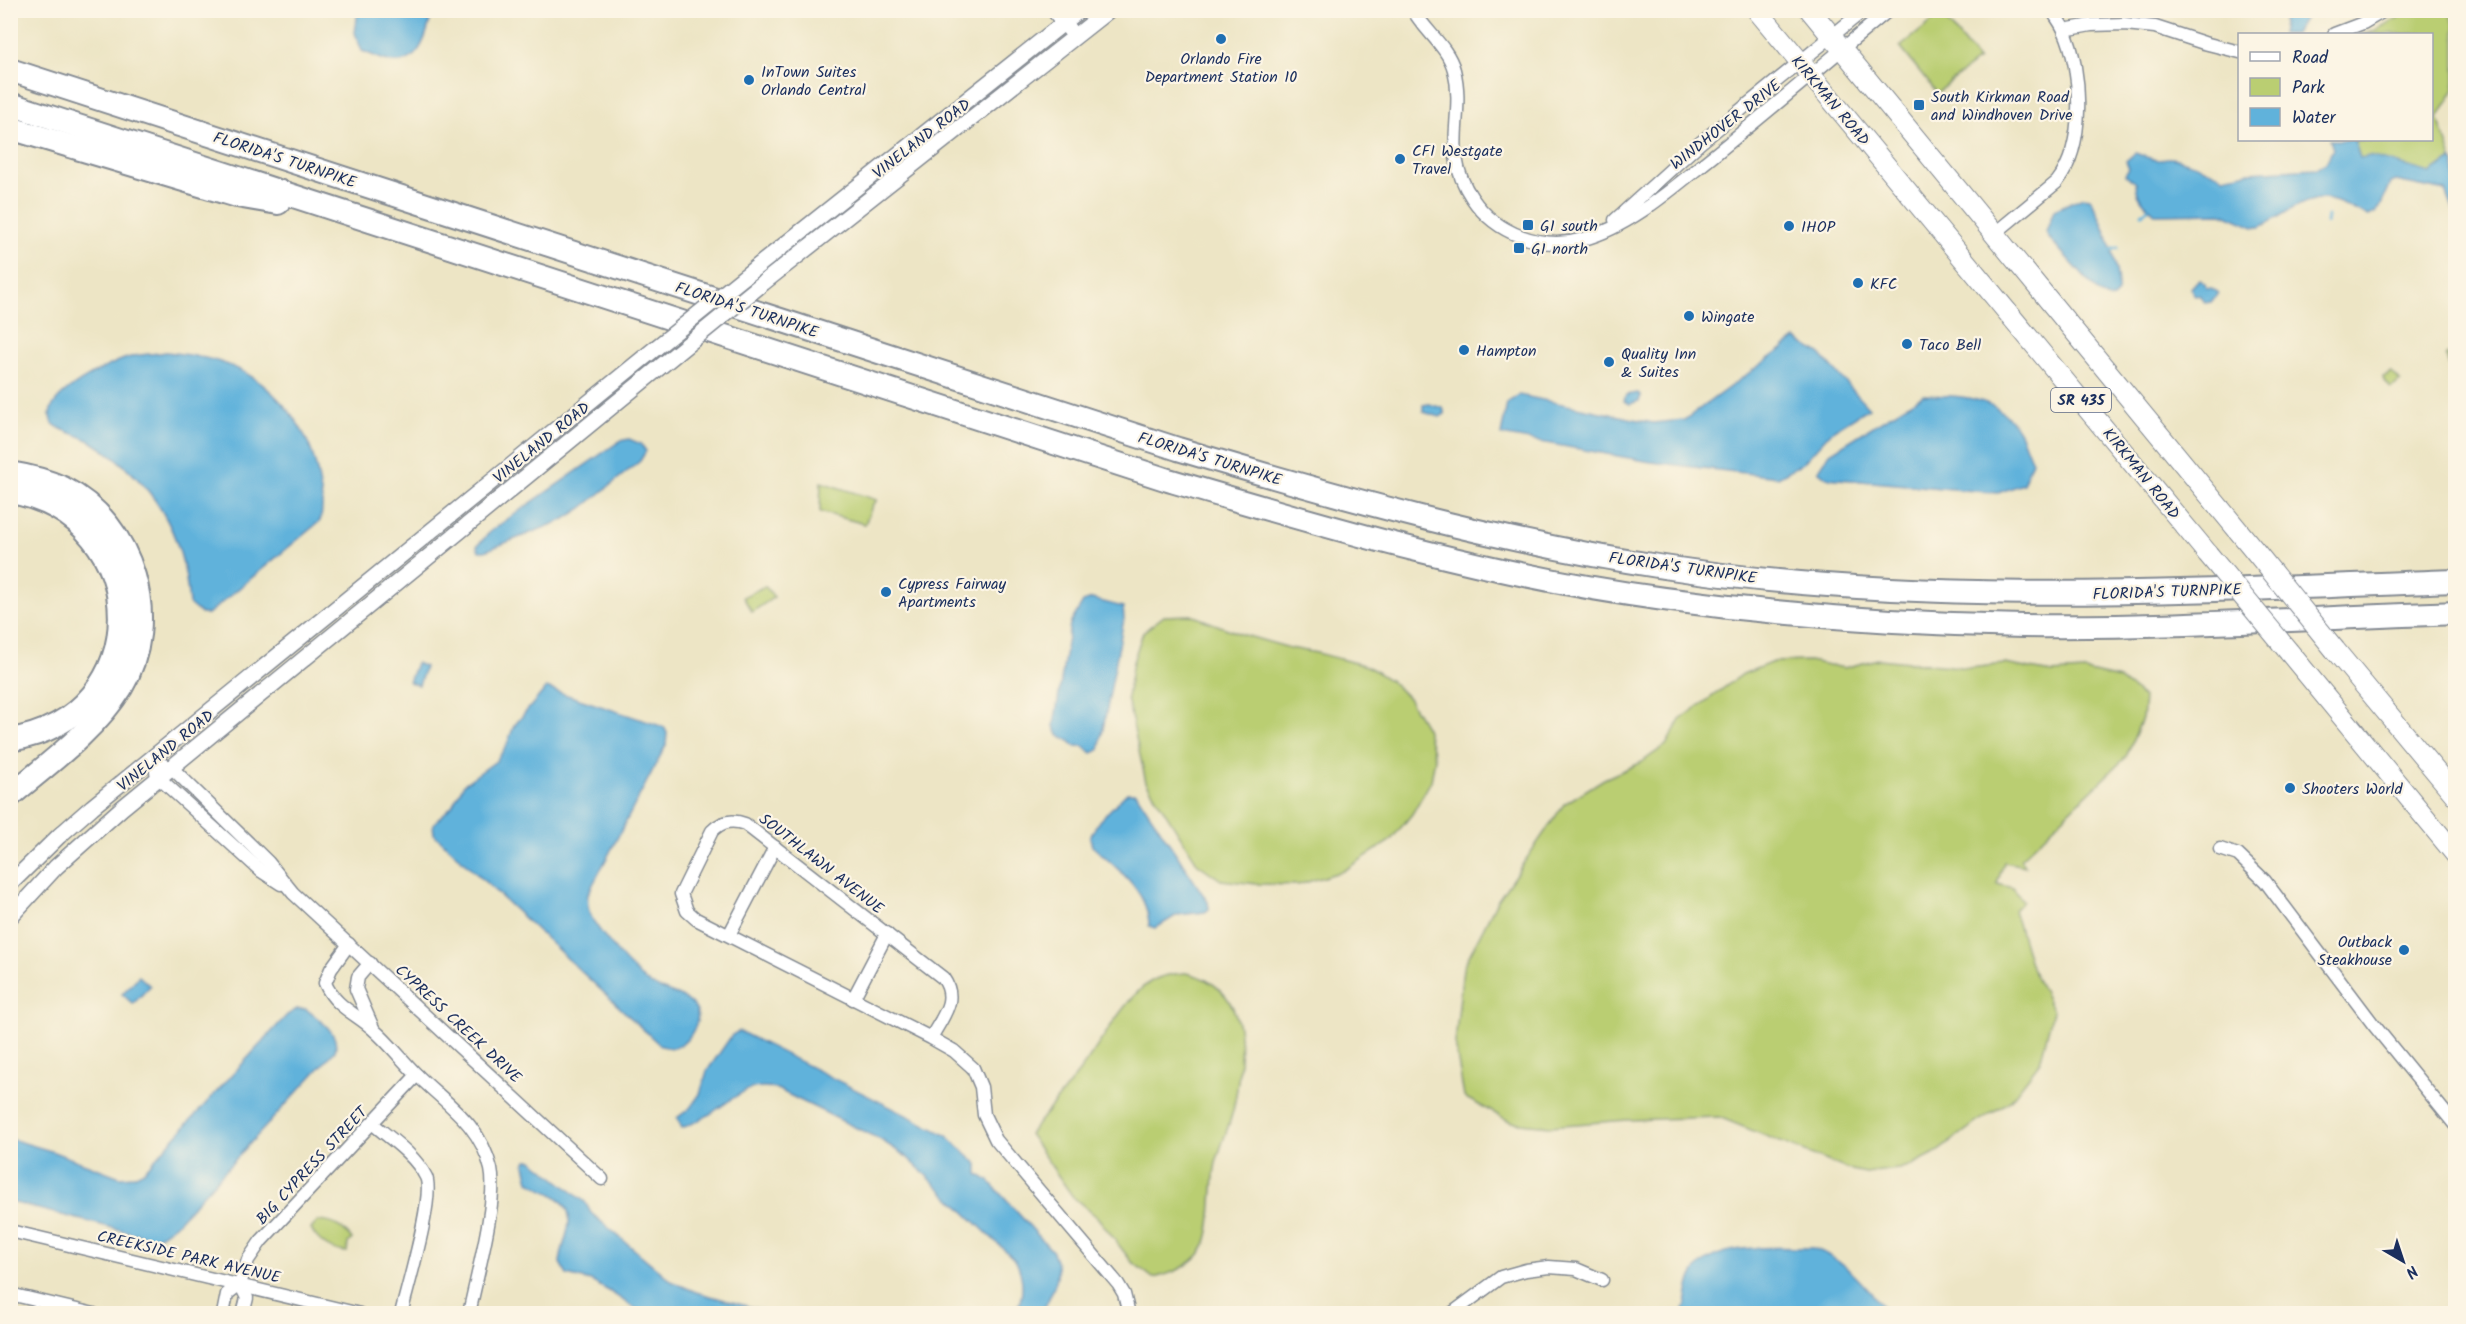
<svg xmlns="http://www.w3.org/2000/svg" width="2466" height="1324" viewBox="0 0 2466 1324" font-family="Kalam,sans-serif">
<rect width="100%" height="100%" fill="#fcf5e5"/>
<filter id="ink" filterUnits="userSpaceOnUse"><feTurbulence type="fractalNoise" baseFrequency=".0167" numOctaves="2"/><feDisplacementMap in="SourceGraphic" scale="12" xChannelSelector="R" yChannelSelector="G"/><feConvolveMatrix kernelMatrix="1 2 1 2 8 2 1 2 1" color-interpolation-filters="sRGB"/></filter>
<filter id="wash" filterUnits="userSpaceOnUse"><feTurbulence type="fractalNoise" baseFrequency=".008" numOctaves="4" result="noise"/><feDisplacementMap in="SourceGraphic" scale="24" xChannelSelector="R" yChannelSelector="G"/><feGaussianBlur stdDeviation="1.35" result="paint"/><feColorMatrix in="noise" values="0 0 0 0 0 0 0 0 0 0 0 0 0 0 0 0 0 1.4 0 .05"/><feComposite in="paint" operator="in"/></filter>
<g filter="url(#wash)">
<rect width="100%" height="100%" fill="#ede5c5"/>
<g fill="#bace72" stroke="#6a7e68" stroke-width="1.5">
<polygon points="2410,11 2449,11 2455,26 2455,89 2438,118 2452,159 2430,173 2360,158 2354,140 2432,140 2432,34 2362,34 2372,32"/>
<polygon points="1941,14 1978,60 1937,93 1900,47"/>
<polygon points="2455,352 2456,352 2455,384 2446,355"/>
<polygon points="2391,372 2401,381 2391,388 2384,381 2383,377"/>
<polygon points="821,482 877,500 872,506 865,524 820,512"/>
<polygon points="765,586 774,597 752,612 743,597"/>
<polygon points="1191,615 1241,634 1290,648 1317,653 1367,666 1391,681 1408,698 1426,728 1435,758 1431,781 1412,814 1390,841 1343,871 1298,885 1257,884 1221,880 1198,864 1146,782 1127,698 1133,662 1143,632 1164,616"/>
<polygon points="1878,659 1970,668 2005,664 2051,673 2085,671 2119,679 2144,698 2142,718 2126,757 2020,859 2025,866 2004,862 1997,884 2013,888 2023,901 2014,910 2031,967 2053,1011 2040,1062 2010,1101 1977,1122 1937,1152 1906,1168 1866,1173 1847,1169 1719,1117 1627,1120 1550,1126 1511,1122 1464,1097 1455,1043 1463,968 1496,903 1564,804 1604,779 1640,763 1666,745 1680,720 1743,674 1773,662 1809,661 1844,668"/>
<path d="M 1186,973 C 1252,987 1244,1054 1234,1106 C 1230,1125 1221,1144 1216,1163 C 1211,1185 1214,1231 1203,1249 C 1192,1266 1172,1274 1153,1278 L 1131,1261 L 1098,1218 L 1073,1197 L 1029,1134 C 1050,1108 1073,1082 1092,1054 C 1107,1032 1128,996 1150,982 C 1161,975 1174,974 1186,973 Z"/>
<path d="M 318,1221 C 333,1222 343,1227 352,1239 L 348,1243 L 347,1252 C 331,1251 319,1243 311,1229 Z"/>
</g>
<g fill="#60b2db" stroke="#3e709c" stroke-width="1.5">
<path d="M 358,11 L 358,10 L 432,11 C 428,31 421,65 393,62 C 383,61 371,54 362,51 L 355,33 Z"/>
<polygon points="2285,11 2309,11 2295,34 2281,34"/>
<path d="M 2330,140 L 2354,140 L 2360,158 L 2370,156 L 2430,173 L 2452,159 L 2455,163 L 2455,214 L 2446,191 L 2396,181 L 2391,183 L 2381,205 L 2376,212 L 2369,216 C 2356,212 2346,204 2334,201 C 2307,192 2283,217 2260,227 L 2254,227 L 2222,213 L 2156,214 C 2146,205 2136,197 2136,183 L 2125,174 L 2129,168 L 2126,161 L 2135,153 C 2142,155 2151,160 2158,160 C 2165,160 2161,158 2168,158 C 2179,157 2213,171 2223,177 L 2249,172 L 2317,168 L 2326,163 L 2333,149 Z"/>
<path d="M 2083,197 L 2090,198 C 2104,222 2119,266 2118,293 L 2113,298 L 2108,299 L 2099,293 L 2049,238 L 2046,232 L 2054,210 Z"/>
<polygon points="2199,279 2205,284 2206,288 2211,288 2218,293 2211,302 2205,303 2201,296 2193,294 2191,288"/>
<polygon points="1796,339 1820,354 1869,408 1832,431 1803,463 1778,477 1651,462 1501,435 1507,403 1519,395 1653,423 1684,420"/>
<path d="M 166,352 C 184,354 202,356 220,362 C 268,377 307,422 317,471 C 320,487 325,504 320,521 L 208,614 L 201,614 L 189,604 C 184,532 153,480 92,442 C 83,436 56,430 52,422 C 37,397 115,360 134,356 C 144,354 155,354 166,352 Z"/>
<polygon points="1638,393 1641,396 1639,401 1630,404 1624,401 1626,395"/>
<path d="M 1923,395 C 1959,396 1998,395 2019,431 C 2024,440 2027,452 2032,461 L 2023,484 L 1998,493 L 1827,478 L 1818,471 L 1830,453 Z"/>
<polygon points="1429,404 1443,408 1445,414 1440,417 1423,412 1423,405"/>
<polygon points="629,439 641,444 646,451 640,461 582,508 563,520 485,551 479,551 477,546 492,530 620,441"/>
<polygon points="1092,599 1123,607 1124,619 1099,750 1092,753 1083,746 1075,746 1067,739 1058,735 1054,726 1070,624 1083,602"/>
<polygon points="416,663 425,667 419,685 409,682"/>
<path d="M 546,688 L 664,727 L 667,733 L 666,745 L 588,894 C 587,902 587,908 591,916 C 596,929 635,974 647,982 C 661,992 686,994 695,1008 C 703,1019 690,1040 679,1046 C 673,1050 667,1047 661,1046 L 434,834 L 433,824 L 452,806 L 464,784 L 496,761 L 506,747 L 514,726 Z"/>
<path d="M 1127,793 L 1136,793 L 1208,902 L 1209,909 L 1205,912 L 1177,915 L 1156,928 L 1149,926 C 1149,891 1116,867 1092,846 L 1090,837 L 1099,821 Z"/>
<polygon points="139,976 150,986 133,1004 122,994"/>
<path d="M 297,1009 L 306,1009 C 319,1020 340,1032 335,1051 L 175,1225 L 161,1235 L 152,1238 L 11,1202 L 11,1139 L 51,1151 L 120,1177 L 134,1176 L 144,1171 L 287,1015 Z"/>
<path d="M 739,1031 L 946,1135 L 978,1164 L 978,1174 L 989,1181 L 1053,1252 C 1064,1277 1052,1290 1042,1313 L 1014,1313 C 1025,1298 1024,1278 1016,1261 L 907,1157 L 881,1140 L 777,1089 C 750,1082 738,1095 716,1110 C 706,1118 693,1123 682,1128 L 677,1118 L 690,1108 L 700,1094 L 707,1071 L 732,1035 Z"/>
<path d="M 527,1160 L 532,1160 L 585,1202 L 591,1213 L 673,1282 L 696,1292 L 772,1313 L 642,1313 L 609,1291 L 591,1281 L 567,1275 L 560,1263 C 562,1237 583,1213 554,1195 C 545,1190 537,1188 529,1181 L 525,1165 Z"/>
<path d="M 1813,1248 C 1847,1261 1865,1286 1888,1313 L 1683,1313 C 1688,1302 1687,1289 1692,1277 C 1709,1239 1778,1249 1813,1248 Z"/>
</g>
<g fill="none" stroke-linecap="round" stroke-linejoin="round">
<g stroke="#60b2db" stroke-width="3">
<polyline points="2142,214 2148,208"/>
<polyline points="2326,223 2327,216"/>
<polyline points="2109,250 2118,248"/>
</g>
</g>
</g>
<g filter="url(#ink)">
<g fill="none" stroke-linecap="round" stroke-linejoin="round">
<defs>
<g id="minor">
<path d="M 1413,10 C 1425,31 1448,47 1454,70 C 1466,117 1440,151 1472,198 C 1496,234 1542,251 1584,239 C 1632,226 1675,186 1713,156 C 1772,108 1830,59 1889,10"/>
<polyline points="2064,30 2091,25 2125,24 2155,27 2204,43 2240,52"/>
<polyline points="2334,34 2363,23 2385,10"/>
<polyline points="1615,220 1700,143 1864,10"/>
<path d="M 1994,234 L 2057,182 C 2085,146 2083,71 2064,30 C 2061,23 2056,17 2052,10"/>
<polyline points="151,760 172,768 268,862 293,893 602,1179"/>
<polyline points="156,772 159,778 261,871 281,884"/>
<polyline points="2220,849 2238,855 2265,881 2373,1024 2456,1126"/>
<polyline points="729,935 775,847"/>
<path d="M 349,944 L 331,969 L 325,983 C 335,1007 357,1014 374,1030 C 389,1043 401,1059 415,1073 C 446,1104 480,1123 491,1169 C 498,1201 476,1278 469,1314"/>
<polyline points="370,963 358,977 356,989 373,1028"/>
<polyline points="853,999 887,934"/>
<path d="M 931,1038 C 942,1017 959,1000 943,978 L 745,824 C 732,819 722,821 712,831 L 681,894 L 687,911 L 696,919 L 931,1038 L 954,1051 L 973,1068 L 981,1087 L 984,1115 L 996,1140 L 1118,1284 L 1124,1294 L 1129,1314"/>
<path d="M 373,1124 C 391,1139 415,1155 426,1177 C 435,1196 407,1288 401,1314"/>
<polyline points="10,1231 360,1314"/>
<polyline points="240,1284 247,1298 243,1314"/>
<polyline points="10,1294 94,1314"/>
<polyline points="223,1314 227,1294 240,1284 248,1260 261,1241 417,1075"/>
<polyline points="1451,1314 1501,1277 1526,1270 1549,1267 1576,1269 1602,1280"/>
</g>
<g id="tertiary">
<polyline points="1054,10 1070,30"/>
<polyline points="744,277 1080,10"/>
<polyline points="763,283 1109,10"/>
<polyline points="10,884 59,836 92,807 657,347"/>
<polyline points="10,917 56,867 122,808 677,353"/>
</g>
<g id="primary">
<polyline points="1757,10 2208,554"/>
<polyline points="1810,10 2255,551"/>
<polyline points="2335,650 2456,796"/>
<polyline points="2289,652 2456,855"/>
</g>
<g id="motorway">
<path d="M 10,70 L 1178,449 C 1338,497 1498,542 1664,567 C 1926,607 2192,591 2456,581"/>
<path d="M 10,104 L 1168,480 C 1331,528 1496,577 1664,599 C 1783,615 1904,624 2023,626 C 2167,628 2312,618 2456,613"/>
<polyline points="10,128 237,196 278,203"/>
<path d="M 10,473 C 29,476 46,480 63,488 C 134,524 162,620 121,688 C 94,731 49,763 10,796"/>
<path d="M 10,492 C 156,517 157,717 10,740"/>
</g>
</defs>
<use href="#minor" stroke="#848a92" stroke-width="15"/>
<use href="#tertiary" stroke="#848a92" stroke-width="18"/>
<use href="#primary" stroke="#848a92" stroke-width="22"/>
<use href="#motorway" stroke="#848a92" stroke-width="26"/>
<use href="#minor" stroke="#fff" stroke-width="12"/>
<use href="#tertiary" stroke="#fff" stroke-width="15"/>
<use href="#primary" stroke="#fff" stroke-width="20"/>
<use href="#motorway" stroke="#fff" stroke-width="22"/>
<defs>
<g id="tertiary-bridge">
<polyline points="657,347 744,277"/>
<polyline points="677,353 763,283"/>
</g>
<g id="primary-bridge">
<polyline points="2255,551 2335,650"/>
<polyline points="2208,554 2289,652"/>
</g>
</defs>
<use href="#tertiary-bridge" stroke="#848a92" stroke-width="18" stroke-linecap="butt"/>
<use href="#primary-bridge" stroke="#848a92" stroke-width="22" stroke-linecap="butt"/>
<use href="#tertiary-bridge" stroke="#fff" stroke-width="15"/>
<use href="#primary-bridge" stroke="#fff" stroke-width="20"/>
</g>
</g>
<g fill="#1f6fb2" stroke="#fcf5e5" stroke-width="2">
<circle cx="1221" cy="39" r="6"/>
<circle cx="749" cy="80" r="6"/>
<rect x="1913" y="99" width="12" height="12" rx="3"/>
<circle cx="1400" cy="159" r="6"/>
<rect x="1522" y="219" width="12" height="12" rx="3"/>
<circle cx="1789" cy="226" r="6"/>
<rect x="1513" y="242" width="12" height="12" rx="3"/>
<circle cx="1858" cy="283" r="6"/>
<circle cx="1689" cy="316" r="6"/>
<circle cx="1907" cy="344" r="6"/>
<circle cx="1464" cy="350" r="6"/>
<circle cx="1609" cy="362" r="6"/>
<circle cx="886" cy="592" r="6"/>
<circle cx="2290" cy="788" r="6"/>
<circle cx="2404" cy="950" r="6"/>
</g>
<g text-anchor="middle" stroke-width="4.5" stroke-linejoin="round" paint-order="stroke">
<rect fill="#fcf5e5" stroke="#5e6a86" stroke-width="1.5" x="2051" y="388" width="60" height="24" rx="4.5"/>
<g font-size="15" font-weight="bold" fill="#1b2f5e">
<text x="2081" y="405">SR 435</text>
</g>
<g font-size="16" fill="#1b2f5e" stroke="#fcf5e5" text-anchor="start">
<text x="1221" y="64" text-anchor="middle">Orlando Fire<tspan x="1221" dy="18">Department Station 10</tspan></text>
<text x="761" y="77">InTown Suites<tspan x="761" dy="18">Orlando Central</tspan></text>
<text x="1931" y="102">South Kirkman Road<tspan x="1931" dy="18">and Windhoven Drive</tspan></text>
<text x="1412" y="156">CFI Westgate<tspan x="1412" dy="18">Travel</tspan></text>
<text x="1540" y="231">G1 south</text>
<text x="1801" y="232">IHOP</text>
<text x="1531" y="254">G1 north</text>
<text x="1870" y="289">KFC</text>
<text x="1701" y="322">Wingate</text>
<text x="1919" y="350">Taco Bell</text>
<text x="1476" y="356">Hampton</text>
<text x="1621" y="359">Quality Inn<tspan x="1621" dy="18">&amp; Suites</tspan></text>
<text x="898" y="589">Cypress Fairway<tspan x="898" dy="18">Apartments</tspan></text>
<text x="2302" y="794">Shooters World</text>
<text x="2392" y="947" text-anchor="end">Outback<tspan x="2392" dy="18">Steakhouse</tspan></text>
</g>
<g font-size="16" fill="#1b2f5e" stroke="#fcf5e5">
<text transform="translate(1831 100) rotate(50)" y="6">KIRKMAN ROAD</text>
<text transform="translate(1725 124) rotate(-38)" y="6">WINDHOVER DRIVE</text>
<text transform="translate(921 138) rotate(-38)" y="6">VINELAND ROAD</text>
<text transform="translate(285 159) rotate(18)" y="6">FLORIDA'S TURNPIKE</text>
<text transform="translate(747 309) rotate(18)" y="6">FLORIDA'S TURNPIKE</text>
<text transform="translate(541 442) rotate(-39)" y="6">VINELAND ROAD</text>
<text transform="translate(1210 458) rotate(17)" y="6">FLORIDA'S TURNPIKE</text>
<text transform="translate(2142 473) rotate(51)" y="6">KIRKMAN ROAD</text>
<text transform="translate(1683 567) rotate(8)" y="6">FLORIDA'S TURNPIKE</text>
<text transform="translate(2167 591) rotate(-2)" y="6">FLORIDA'S TURNPIKE</text>
<text transform="translate(165 750) rotate(-39)" y="6">VINELAND ROAD</text>
<text transform="translate(822 863) rotate(38)" y="6">SOUTHLAWN AVENUE</text>
<text transform="translate(459 1023) rotate(43)" y="6">CYPRESS CREEK DRIVE</text>
<text transform="translate(311 1165) rotate(-47)" y="6">BIG CYPRESS STREET</text>
<text transform="translate(189 1256) rotate(13)" y="6">CREEKSIDE PARK AVENUE</text>
</g>
</g>
<rect width="2466" height="1324" fill="none" stroke="#fcf5e5" stroke-width="36"/>
<rect x="2238" y="33" width="195" height="108" fill="#fcf5e5" stroke="#a2a6af" stroke-width="1.5"/>
<rect x="2250" y="52" width="30" height="9" fill="#ffffff" stroke="#a2a6af" stroke-width="1.5"/>
<text x="2292" y="63" font-size="18" fill="#1b2f5e">Road</text>
<rect x="2250" y="78" width="30" height="18" fill="#bace72" stroke="#a2a6af" stroke-width="1.5"/>
<text x="2292" y="93" font-size="18" fill="#1b2f5e">Park</text>
<rect x="2250" y="108" width="30" height="18" fill="#60b2db" stroke="#a2a6af" stroke-width="1.5"/>
<text x="2292" y="123" font-size="18" fill="#1b2f5e">Water</text>
<g transform="translate(2403 1261) rotate(141)" stroke="#fcf5e5" stroke-width="4.5" paint-order="stroke">
<path d="M0-4.5L10 22L0 15L-10 22Z" fill="#1b2f5e"/>
<text y="-9" font-size="16" font-weight="bold" text-anchor="middle" fill="#1b2f5e">N</text>
</g>
</svg>
